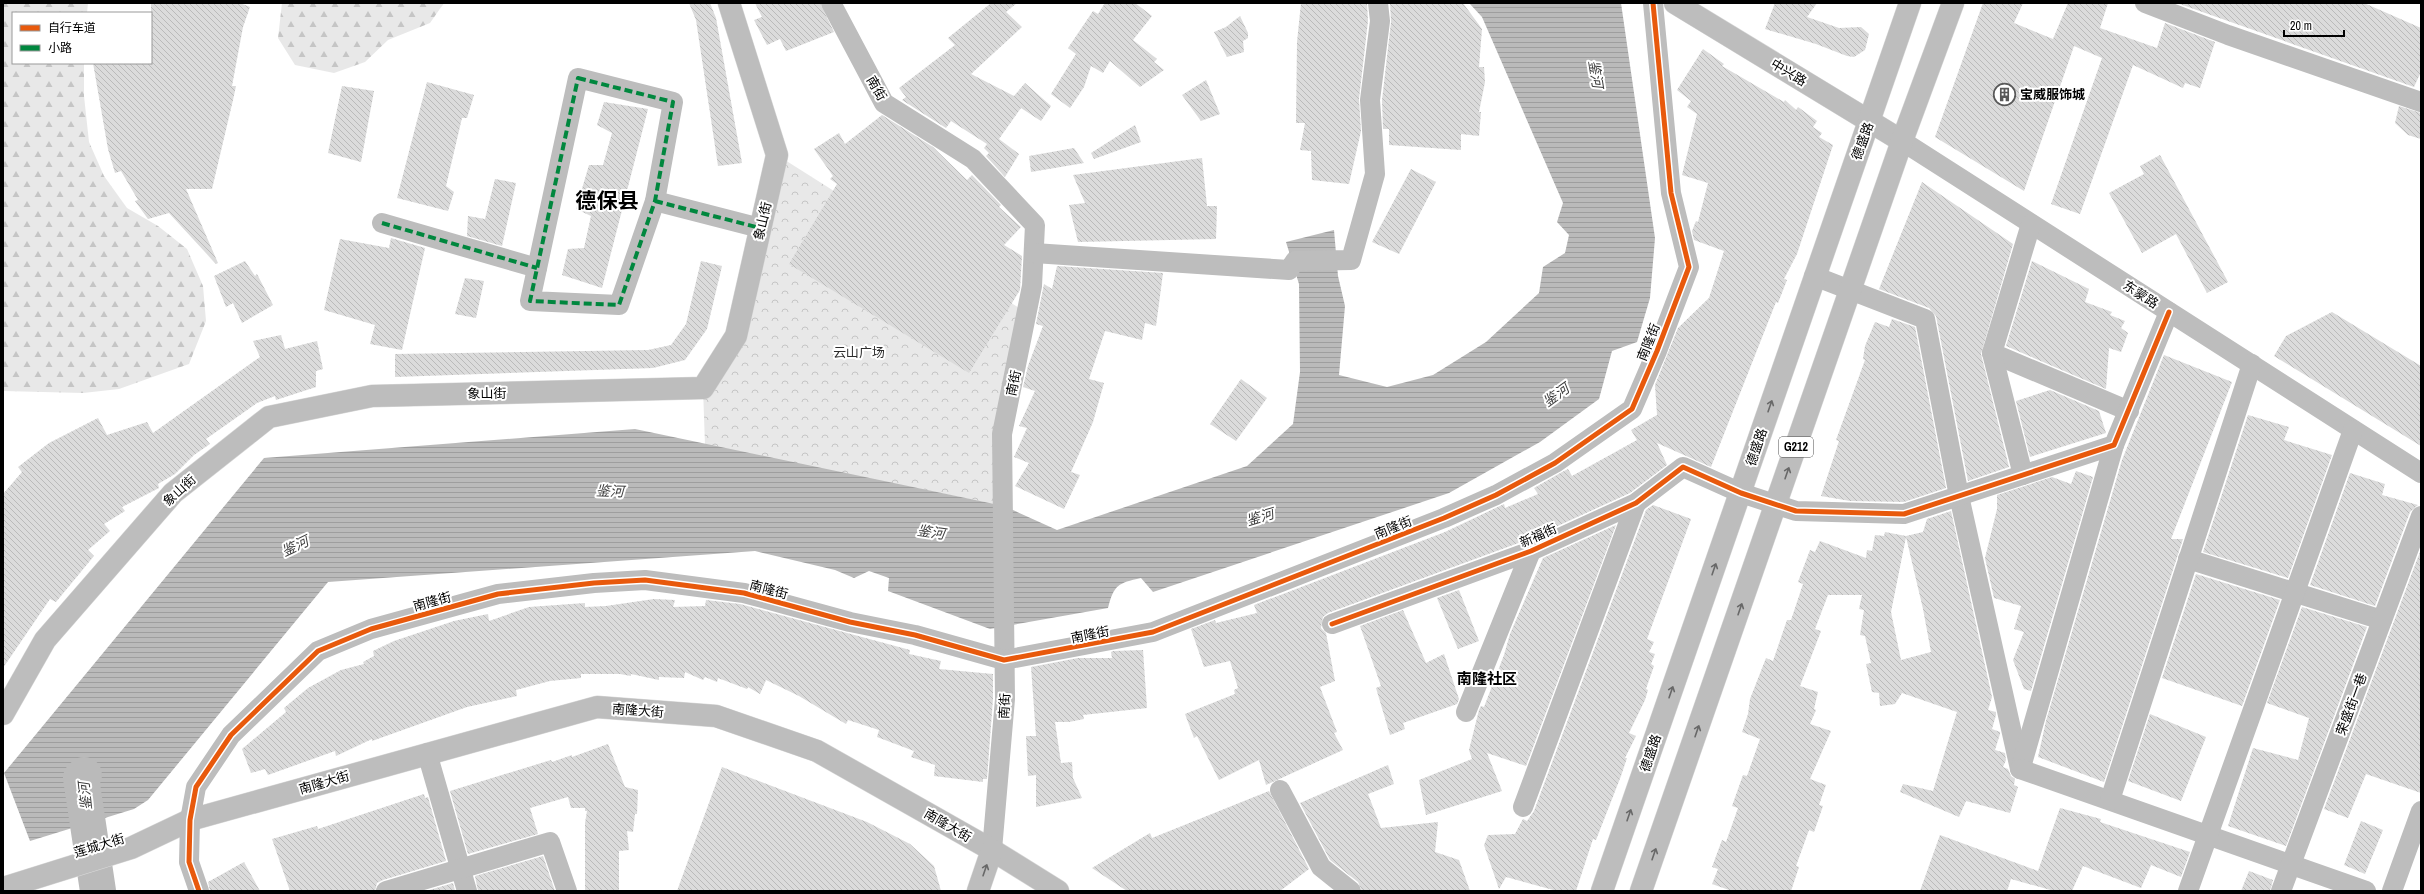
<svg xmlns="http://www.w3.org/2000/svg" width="2424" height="894" viewBox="0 0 2424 894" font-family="'Archivo Narrow','Noto Sans SC',sans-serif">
<defs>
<pattern id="forest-firs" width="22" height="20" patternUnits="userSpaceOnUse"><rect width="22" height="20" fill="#e8e8e8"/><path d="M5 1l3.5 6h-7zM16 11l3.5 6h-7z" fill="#c5c5c5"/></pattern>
<pattern id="park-crowns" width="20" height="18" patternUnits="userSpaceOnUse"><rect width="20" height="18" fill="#e8e8e8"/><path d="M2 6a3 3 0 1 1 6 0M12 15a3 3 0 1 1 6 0" fill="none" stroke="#c5c5c5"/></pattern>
<pattern id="water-rules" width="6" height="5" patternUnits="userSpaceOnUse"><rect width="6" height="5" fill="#bababa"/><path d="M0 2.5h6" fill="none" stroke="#9e9e9e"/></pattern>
<pattern id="building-back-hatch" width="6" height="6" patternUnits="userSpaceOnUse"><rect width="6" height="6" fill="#dbdbdb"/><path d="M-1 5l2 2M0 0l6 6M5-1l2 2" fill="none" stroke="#bababa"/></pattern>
</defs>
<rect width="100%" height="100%" fill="#fff"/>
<g fill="url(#forest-firs)">
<polygon points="3,3 88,3 87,13 13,13 13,63 84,63 84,96 89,142 104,176 127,208 158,226 187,249 203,286 206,321 189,364 119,389 83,393 3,391"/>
<polygon points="282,3 444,3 430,23 388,40 365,62 334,73 295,65 278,38"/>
</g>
<polygon fill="url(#park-crowns)" points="777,155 1027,313 1002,434 1004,506 705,445 703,388 736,336"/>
<path fill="url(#water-rules)" d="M 1469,3 L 1621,3 L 1655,238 L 1650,298 L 1637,342 L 1612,351 L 1599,399 L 1540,442 L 1449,493 L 1153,592 L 1141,578 C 1118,583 1114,585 1108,608 L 990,629 L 888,591 L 889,578 L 869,571 L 854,578 L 835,570 L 755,551 L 328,582 L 148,800 L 134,809 L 30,841 L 4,773 L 264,458 L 635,429 L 1004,506 L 1057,530 L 1247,466 L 1293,424 L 1300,372 L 1299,284 L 1286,242 L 1334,230 L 1338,276 L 1345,306 L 1339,375 L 1387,387 L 1433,375 L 1486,342 L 1539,293 L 1543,267 L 1565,253 L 1569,235 L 1557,222 L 1563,203 L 1482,17 Z"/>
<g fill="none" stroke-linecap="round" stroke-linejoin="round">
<polyline stroke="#bababa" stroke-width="36" points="84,775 81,778 98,891"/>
</g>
<g fill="url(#building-back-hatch)" fill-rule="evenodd">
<polygon points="151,3 240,3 250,7 243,27 232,86 236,86 233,100 212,189 186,189 218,263 216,264 169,213 148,219 135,201 138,200 121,171 115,173 108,149 93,63 151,63"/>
<polygon points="689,3 710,3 716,18 742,163 718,166 696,20"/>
<polygon points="755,3 820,3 834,32 786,51 780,39 767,45 754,20 762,17"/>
<polygon points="991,3 1017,3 1006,12 1022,27 971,74 1014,96 1025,83 1051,106 1041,121 1021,108 999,139 1019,154 1005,177 986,156 989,153 984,148 987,144 951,121 946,128 902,100 906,97 899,88 955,45 948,38"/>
<polygon points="1105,3 1135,3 1152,16 1133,40 1157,59 1154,62 1164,70 1140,87 1110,61 1103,73 1091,66 1084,87 1070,108 1051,94 1076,54 1068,48 1093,11 1098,14"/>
<polygon points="1301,3 1367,3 1368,21 1359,99 1361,131 1349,184 1312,180 1311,151 1300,150 1305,123 1296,123 1297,42"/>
<polygon points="1390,3 1463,3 1482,29 1479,67 1484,67 1485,82 1479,112 1481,112 1479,136 1461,134 1461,150 1389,145 1389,129 1383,129 1382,100 1391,22"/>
<polygon points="1775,3 1817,3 1807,17 1839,28 1861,27 1869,34 1865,50 1854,57 1847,56 1816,44 1765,29"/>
<polygon points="1983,3 2023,3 2014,23 2053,39 2068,3 2108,3 2100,28 2157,48 2165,23 2215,42 2200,88 2185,83 2183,88 2133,65 2080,214 2051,204 2102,58 2074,46 2024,191 1935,137"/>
<polygon points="2177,3 2364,3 2421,28 2421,72 2414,87"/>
<polygon points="1240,16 1248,33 1248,38 1243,41 1244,52 1227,57 1214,32 1226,27"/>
<polygon points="1703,49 1724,64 1722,66 1784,102 1785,100 1796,110 1798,107 1817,121 1813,127 1822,133 1819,137 1833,145 1797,254 1784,279 1787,280 1778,303 1776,302 1711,467 1657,443 1667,465 1630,493 1527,540 1328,613 1323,617 1321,628 1326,633 1335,681 1320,687 1337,732 1334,733 1343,750 1266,785 1259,760 1219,780 1197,736 1194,738 1185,714 1235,694 1234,690 1238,688 1230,661 1204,667 1191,629 1215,620 1216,623 1257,613 1254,605 1445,532 1504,504 1505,508 1538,494 1534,488 1562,472 1568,469 1572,476 1637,440 1631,430 1657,415 1655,385 1678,328 1709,298 1724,251 1694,240 1692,231 1696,221 1698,222 1708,183 1682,175 1697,114 1687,107 1691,101 1677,90"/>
<polygon points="1206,80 1220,114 1201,121 1182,95"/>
<polygon points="427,82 474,95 467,118 462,118 446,186 454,192 448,211 397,198"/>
<polygon points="342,86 374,91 361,162 328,153"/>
<polygon points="604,102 648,109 602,288 562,275 568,249 584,248 591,216 576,209 589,165 603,165 612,133 597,125"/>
<polygon points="2399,106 2421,113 2421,139 2408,135 2395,123"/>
<polygon points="882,115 933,147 967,180 972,175 1001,205 999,207 1021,227 1004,245 1022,256 1020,290 969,373 789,264 837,184 830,179 833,176 814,149 839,133 845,144"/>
<polygon points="1135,125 1141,142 1094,159 1091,153"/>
<polygon points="1074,148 1084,163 1031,172 1029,156"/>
<polygon points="2160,155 2228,282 2207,293 2176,234 2142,253 2109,193 2144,174 2140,166"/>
<polygon points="1202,158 1207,206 1217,206 1216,239 1078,242 1069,205 1085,203 1073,175"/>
<polygon points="1411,169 1436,182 1399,254 1372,242"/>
<polygon points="495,179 516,183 502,246 467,236 468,216 485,219"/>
<polygon points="1922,182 2013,244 1981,354 2009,467 1968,481 1936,316 1929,308 1879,289"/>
<polygon points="391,238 425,248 402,350 370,344 375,325 324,310 340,239 389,248"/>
<polygon points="245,261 255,276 257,274 273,305 242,323 233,303 226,307 214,276"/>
<polygon points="701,261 722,266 707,329 685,360 653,368 395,377 395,354 648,350 671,345 686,324"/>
<polygon points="2032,261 2089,289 2085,302 2112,312 2110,315 2125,321 2121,328 2128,333 2121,352 2109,348 2106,389 2006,346"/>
<polygon points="1057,266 1163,273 1156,326 1145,323 1142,340 1105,331 1089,379 1104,383 1093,422 1071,472 1080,475 1064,509 1015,486 1029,463 1014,457 1027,428 1019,426 1035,391 1023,387 1028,366 1043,326 1036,324 1044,284 1052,289"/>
<polygon points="465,278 484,281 476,318 455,314"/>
<polygon points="2332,312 2421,366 2421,446 2274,356 2286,336"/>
<polygon points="1892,319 1915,327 1946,488 1904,502 1850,501 1821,496 1839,441 1836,440 1865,360 1863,359 1865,346 1875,322 1889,327"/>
<polygon points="281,335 285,349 317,341 323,369 316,371 316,387 276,400 275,396 257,403 206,439 210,444 194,455 175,474 158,484 159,488 122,507 125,511 104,524 110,531 88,550 94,556 56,602 50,599 3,668 3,494 22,472 18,467 49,443 98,418 107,435 147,422 153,433 260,357 253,341"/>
<polygon points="2164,355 2232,382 2171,539 2183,539 2104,782 2038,757 2046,721 2122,460"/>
<polygon points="1241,379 1267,398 1236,441 1210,424"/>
<polygon points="2050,390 2099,411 2106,433 2030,457 2016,401"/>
<polygon points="2248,415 2289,427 2284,440 2332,455 2288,578 2203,552"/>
<polygon points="2076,471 2093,477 2031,691 2024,689 2013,660 2024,632 2014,629 2021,606 1994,598 1985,558 1997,509 1997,495 2052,477 2071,484"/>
<polygon points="2350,473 2385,484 2382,495 2418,505 2410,512 2375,606 2310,585"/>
<polygon points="1653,505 1691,519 1647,639 1654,642 1649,652 1655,654 1651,664 1654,666 1646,689 1648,690 1645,700 1629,733 1636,736 1625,758 1627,758 1621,776 1596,840 1593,839 1576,891 1557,891 1506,877 1499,889 1484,845 1488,835 1515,834 1523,819 1527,821 1534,811 1646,510"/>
<path d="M 1951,511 L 1992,697 L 1988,710 L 1996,712 L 1996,715 L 1992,729 L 2000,732 L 2000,734 L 1995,750 L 2005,753 L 2006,760 L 2003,767 L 2008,769 L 2011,776 L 2015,779 L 2014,785 L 2018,787 L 2010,813 L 1966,801 L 1959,817 L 1900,792 L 1903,784 L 1933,791 L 1957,712 L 1902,693 L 1895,704 L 1880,706 L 1879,693 L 1872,692 L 1866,664 L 1871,663 L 1865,636 L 1860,635 L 1864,610 L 1859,609 L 1862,595 L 1828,595 L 1815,629 L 1821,631 L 1800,686 L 1818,692 L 1814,709 L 1816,710 L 1810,724 L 1831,731 L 1810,779 L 1826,785 L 1819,805 L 1823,806 L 1814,832 L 1809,830 L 1796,866 L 1799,867 L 1791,891 L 1732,891 L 1712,884 L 1718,869 L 1712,867 L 1722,840 L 1726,842 L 1738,808 L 1732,806 L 1743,775 L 1747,776 L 1760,739 L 1742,732 L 1748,714 L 1750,699 L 1766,658 L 1773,661 L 1787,620 L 1791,620 L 1803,584 L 1798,582 L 1810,550 L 1815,552 L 1820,541 L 1866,558 L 1867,550 L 1872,551 L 1875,535 L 1884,536 L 1885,532 L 1906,536 L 1923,532 L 1927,519 ZM 1906,537 L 1923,609 L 1931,652 L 1901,660 L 1891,612 Z"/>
<polygon points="1616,525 1526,766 1487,753 1502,791 1426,815 1419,780 1472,759 1469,750 1479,710 1481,706 1484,707 1504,655 1510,634 1543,558"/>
<polygon points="2421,549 2421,793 2366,774 2348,818 2324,809"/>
<polygon points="2196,574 2280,600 2242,706 2162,678"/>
<polygon points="1459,590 1479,641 1458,649 1437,598"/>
<polygon points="654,599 675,600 673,607 705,606 706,600 740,604 910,650 909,654 941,661 939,669 993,674 993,699 987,779 983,779 983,782 934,776 935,765 911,757 914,751 877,737 879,730 848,720 846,724 799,696 766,680 760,694 748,687 747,689 718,678 717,682 705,677 703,680 685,672 684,678 659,677 659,680 631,674 631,676 620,674 581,674 581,678 550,681 516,690 517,696 467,707 372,741 372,739 336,756 335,751 268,775 265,769 251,773 242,749 286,712 284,708 308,688 341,670 364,664 363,662 374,656 373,651 394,641 454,621 488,614 489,621 529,607 585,603 585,607 606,606"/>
<polygon points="2302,607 2367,627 2286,846 2228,826 2253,748 2298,760 2309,718 2267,703"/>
<polygon points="1403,610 1426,663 1444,654 1459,699 1457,704 1403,723 1405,729 1390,735 1376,688 1381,686 1360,626"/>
<polygon points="1143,650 1147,708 1083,715 1084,719 1069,722 1055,722 1061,763 1072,762 1073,778 1082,798 1036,807 1036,775 1028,776 1026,736 1036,736 1031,667 1078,658 1112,658 1111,652 1113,651"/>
<polygon points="2150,714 2206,737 2181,801 2128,781"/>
<polygon points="608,744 625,787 638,790 637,814 635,814 633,832 627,831 629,850 619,851 619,891 585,891 585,823 587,811 585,811 585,808 571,808 568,797 530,808 538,834 468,854 450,791 551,760 552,762 572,755 572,757"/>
<polygon points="1388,765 1394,784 1368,794 1381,828 1438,822 1435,852 1459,860 1470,891 1362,891 1358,882 1330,860 1300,803"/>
<polygon points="722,767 867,822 910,844 934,866 941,891 677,891"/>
<polygon points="1269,791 1309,869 1280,891 1127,891 1092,868 1150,833 1152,838"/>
<polygon points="424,794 425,798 428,797 446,861 383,880 377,883 375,891 290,891 272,839 317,826 318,829"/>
<polygon points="2060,808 2101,819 2100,822 2190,852 2181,877 2151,865 2141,888 2083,866 2072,891 2054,891 2011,879 2007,891 1920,891 1940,835 2038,871"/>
<polygon points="2361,821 2383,830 2365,874 2344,865"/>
<polygon points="543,856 555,891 478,891 475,876"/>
<polygon points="244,862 260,891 210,891 208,882"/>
<polygon points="2249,871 2273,880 2270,891 2241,891"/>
<polygon points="453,883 455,891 426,891"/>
</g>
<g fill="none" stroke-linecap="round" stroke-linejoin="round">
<defs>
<g id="major">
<polyline points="1675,3 1902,141"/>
<polyline points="3,714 45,640 173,493 269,417 372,396 703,388 736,336 777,155 729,3"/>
<polyline points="3,888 131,848 190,820 597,707 716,716 817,751 992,850 1058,891"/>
<polyline points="978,891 992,850"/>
</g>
<g id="highway">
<polyline points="1602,891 1910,3"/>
<polyline points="1641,891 1902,141 1953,3"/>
</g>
</defs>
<use href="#major" stroke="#dbdbdb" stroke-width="23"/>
<use href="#highway" stroke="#dbdbdb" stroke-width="23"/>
<g stroke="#bdbdbd" stroke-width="20">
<polyline points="831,3 884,103 973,159 1035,225 1032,286 1002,434 1005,699 992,850"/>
<polyline points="2145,3 2228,35 2421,102"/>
<polygon points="578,78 673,102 655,201 619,305 530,301"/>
<polyline points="1902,141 2421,473"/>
<polyline points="655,201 760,228"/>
<polyline points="382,223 537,268"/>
<polyline points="1034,253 1289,270 1295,261 1351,260 1375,174 1370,100 1380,21 1378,3"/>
<polyline points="1814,276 1925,319 1959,496 2020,769"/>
<polyline points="1992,353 2129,411"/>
<polyline points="2023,475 1992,353 2031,224"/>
<polyline points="2188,559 2382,620"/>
<polyline points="1332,624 1531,551 1636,503 1683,467 1741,493 1796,511 1904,514 2114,445 2169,312"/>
<polyline points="1466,712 1531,551"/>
<polyline points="427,753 467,891"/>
<polyline points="2021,767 2114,445"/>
<polyline points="2020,769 2366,891"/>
<polyline points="1280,790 1321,867 1351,891"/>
<polyline points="2110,800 2252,364"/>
<polyline points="1523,807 1636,503"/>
<polyline points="199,891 189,862 190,820 196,787 231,735 318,651 371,629 498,594 594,583 645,580 744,593 850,622 915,635 1004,660 1153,632 1444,518 1496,495 1555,463 1632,409 1657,351 1689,267 1671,193 1653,3"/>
<polyline points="386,891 550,842 567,891"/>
<polyline points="2188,891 2353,430"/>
<polyline points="2281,891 2421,516"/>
<polyline points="2392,891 2421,811"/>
</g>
<use href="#major" stroke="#bdbdbd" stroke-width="22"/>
<use href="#highway" stroke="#bdbdbd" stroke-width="22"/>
<g stroke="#00873e" stroke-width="4" stroke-dasharray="8 4" stroke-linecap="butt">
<polygon points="578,78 673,102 655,201 619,305 530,301"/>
<polyline points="655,201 760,228"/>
<polyline points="382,223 537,268"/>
</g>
<defs>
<g id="cycleway">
<polyline points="1332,624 1531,551 1636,503 1683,467 1741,493 1796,511 1904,514 2114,445 2169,312"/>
<polyline points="199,891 189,862 190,820 196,787 231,735 318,651 371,629 498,594 594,583 645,580 744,593 850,622 915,635 1004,660 1153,632 1444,518 1496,495 1555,463 1632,409 1657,351 1689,267 1671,193 1653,3"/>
</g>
</defs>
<use href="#cycleway" stroke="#fff" stroke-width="8"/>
<use href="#cycleway" stroke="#e8590c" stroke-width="5"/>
</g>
<defs><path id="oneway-shaft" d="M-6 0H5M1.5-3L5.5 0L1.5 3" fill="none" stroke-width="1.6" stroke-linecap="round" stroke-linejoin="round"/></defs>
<g stroke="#686868">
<use href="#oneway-shaft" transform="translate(1770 406) rotate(-71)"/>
<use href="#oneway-shaft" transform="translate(1787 473) rotate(-71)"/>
<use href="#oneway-shaft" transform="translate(1714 569) rotate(-71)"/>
<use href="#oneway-shaft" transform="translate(1740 609) rotate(-71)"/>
<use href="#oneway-shaft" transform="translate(1671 692) rotate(-71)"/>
<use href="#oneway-shaft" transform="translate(1697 731) rotate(-71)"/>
<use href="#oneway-shaft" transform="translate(1629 815) rotate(-71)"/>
<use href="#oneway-shaft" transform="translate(1654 854) rotate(-71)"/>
<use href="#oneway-shaft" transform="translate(985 870) rotate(-71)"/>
</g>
<defs>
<symbol id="building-ring" viewBox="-11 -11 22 22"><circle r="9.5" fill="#fff" stroke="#595959" stroke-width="1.5"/><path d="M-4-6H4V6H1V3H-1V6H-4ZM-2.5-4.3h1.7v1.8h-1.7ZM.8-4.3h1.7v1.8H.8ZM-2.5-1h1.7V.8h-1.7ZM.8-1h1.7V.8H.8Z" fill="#595959"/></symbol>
</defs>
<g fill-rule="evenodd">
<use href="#building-ring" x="1992" y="82" width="25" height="25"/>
</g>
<g text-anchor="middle" stroke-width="4" stroke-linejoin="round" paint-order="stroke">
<rect fill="#fff" stroke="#4c4c4c" stroke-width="1" x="1779" y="437" width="34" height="20" rx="3"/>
<g font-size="12" font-weight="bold" fill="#000">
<text x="1796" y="451">G212</text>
</g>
<g font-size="13" fill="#000" stroke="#fff">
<text transform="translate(1789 72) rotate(31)" y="5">中兴路</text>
<text transform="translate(877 88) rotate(60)" y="5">南街</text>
<text transform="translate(1862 141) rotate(-70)" y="5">德盛路</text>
<text transform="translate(762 221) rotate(-77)" y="5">象山街</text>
<text transform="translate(2141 294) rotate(33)" y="5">东蒙路</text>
<text transform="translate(1648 342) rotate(-68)" y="5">南隆街</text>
<text transform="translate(1013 383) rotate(-78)" y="5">南街</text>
<text transform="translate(487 393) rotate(-1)" y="5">象山街</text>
<text transform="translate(1756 447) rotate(-71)" y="5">德盛路</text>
<text transform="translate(179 490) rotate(-43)" y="5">象山街</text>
<text transform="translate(1393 527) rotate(-22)" y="5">南隆街</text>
<text transform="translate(1538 535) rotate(-24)" y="5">新福街</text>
<text transform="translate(769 589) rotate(15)" y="5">南隆街</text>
<text transform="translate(432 601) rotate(-15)" y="5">南隆街</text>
<text transform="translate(1090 634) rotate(-11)" y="5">南隆街</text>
<text transform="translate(2351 704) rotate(-70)" y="5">荣盛街一巷</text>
<text transform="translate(1004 706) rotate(-87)" y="5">南街</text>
<text transform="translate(638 710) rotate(4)" y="5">南隆大街</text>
<text transform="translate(1650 753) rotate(-71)" y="5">德盛路</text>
<text transform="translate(324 782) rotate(-16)" y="5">南隆大街</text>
<text transform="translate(948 825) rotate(30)" y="5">南隆大街</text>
<text transform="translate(99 845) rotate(-17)" y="5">莲城大街</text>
</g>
<g font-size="13" font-weight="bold" fill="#000" stroke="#fff" text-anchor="start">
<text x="2020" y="99">宝威服饰城</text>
</g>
<g font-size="13" fill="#2c2c2c" stroke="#fff">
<text x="859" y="357">云山广场</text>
</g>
<g font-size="14" font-style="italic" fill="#3d3d3d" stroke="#fff">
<text transform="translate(1596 74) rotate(81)" y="5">鉴河</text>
<text transform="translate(1556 395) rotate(-36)" y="5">鉴河</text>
<text transform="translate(610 491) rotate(2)" y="5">鉴河</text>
<text transform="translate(1260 517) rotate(-17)" y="5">鉴河</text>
<text transform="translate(931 532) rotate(8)" y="5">鉴河</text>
<text transform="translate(295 546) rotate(-25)" y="5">鉴河</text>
<text transform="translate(85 796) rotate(-96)" y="5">鉴河</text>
</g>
<g font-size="15" font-weight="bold" fill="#000" stroke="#fff">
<text x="1487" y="684">南隆社区</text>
</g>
<g font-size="21" font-weight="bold" fill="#000" stroke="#fff">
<text x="607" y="208">德保县</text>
</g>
</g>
<rect width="2424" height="894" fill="none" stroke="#000000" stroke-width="8"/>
<rect x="12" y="12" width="140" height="52" fill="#ffffff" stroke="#999999"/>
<rect x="20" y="25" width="20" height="6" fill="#e8590c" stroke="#999999"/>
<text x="48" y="32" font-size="12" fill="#000000">自行车道</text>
<rect x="20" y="45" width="20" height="6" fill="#00873e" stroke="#999999"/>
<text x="48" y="52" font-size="12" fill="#000000">小路</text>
<path d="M2284 30v6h60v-6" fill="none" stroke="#000000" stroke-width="2"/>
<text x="2290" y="30" font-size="12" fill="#000000" stroke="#ffffff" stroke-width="3" paint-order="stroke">20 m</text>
</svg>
